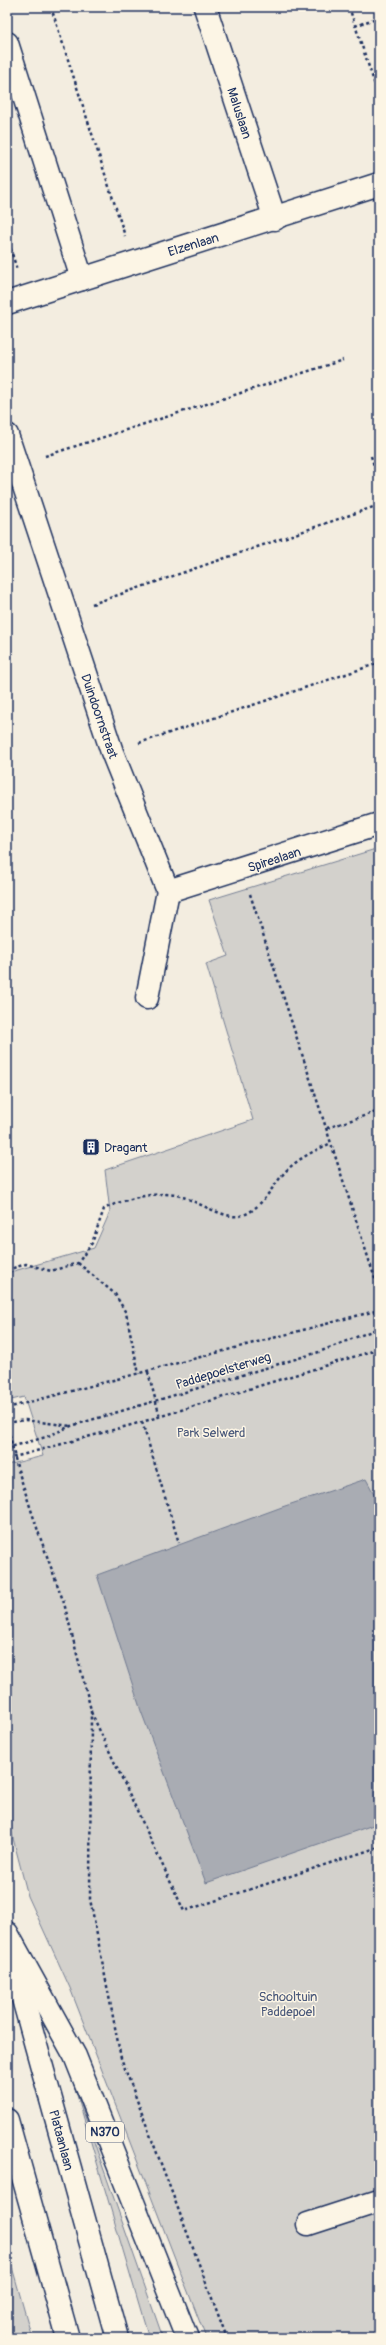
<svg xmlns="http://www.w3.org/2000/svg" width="386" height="2345" viewBox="0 0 386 2345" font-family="Pangolin,sans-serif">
<rect width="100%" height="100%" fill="#f3ede0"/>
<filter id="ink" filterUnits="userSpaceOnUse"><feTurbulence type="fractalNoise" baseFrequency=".025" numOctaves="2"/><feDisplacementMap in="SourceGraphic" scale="8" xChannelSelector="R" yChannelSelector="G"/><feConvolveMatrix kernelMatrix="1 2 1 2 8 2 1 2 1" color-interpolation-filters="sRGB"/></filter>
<g filter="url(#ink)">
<g fill="#d3d1cc" stroke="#778095">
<polygon points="379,848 379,2338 206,2338 70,1988 28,1896 7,1815 7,1465 43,1456 24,1397 7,1401 7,1273 94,1248 110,1212 105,1170 253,1120 206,964 228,956 209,900"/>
<polygon points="74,2085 163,2338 149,2338"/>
<polygon points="7,2249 32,2338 7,2338"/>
</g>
<polygon fill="#a9acb3" stroke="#707a91" points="366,1479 379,1503 379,1823 206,1883 141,1711 97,1575 282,1507"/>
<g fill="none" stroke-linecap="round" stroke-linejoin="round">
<defs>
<g id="minor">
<polyline points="205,7 275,219"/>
<polyline points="7,43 82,279"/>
<polyline points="7,303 379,184"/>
<polyline points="7,435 112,752 168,891 147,998"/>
<polyline points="168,891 379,824"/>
<polyline points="308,2224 379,2201"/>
</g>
<g id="highway">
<polyline points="7,1933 75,2056 187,2338"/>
<polyline points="12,1959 117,2338"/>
<polyline points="7,2120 68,2338"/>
</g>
</defs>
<use href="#minor" stroke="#1b2f5e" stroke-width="25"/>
<use href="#highway" stroke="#1b2f5e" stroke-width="25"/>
<g stroke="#1b2f5e" stroke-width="2.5" stroke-dasharray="3 3" stroke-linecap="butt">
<polyline points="51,7 125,236"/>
<polyline points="349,7 379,97"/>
<polyline points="355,26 379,17"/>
<polyline points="7,237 17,270"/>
<polyline points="45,456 343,360"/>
<polyline points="371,456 379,482"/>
<polyline points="92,604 379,505"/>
<polyline points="139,743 379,663"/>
<polyline points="377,855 379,862"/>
<polyline points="250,894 379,1291"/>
<polyline points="327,1128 379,1111"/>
<polyline points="78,1263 115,1294 126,1313 139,1374"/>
<path d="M 7,1270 L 26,1264 L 51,1271 L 78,1263 L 92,1243 L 104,1209 C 123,1199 162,1189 183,1197 C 198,1202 224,1219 240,1216 C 261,1211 273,1184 287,1170 C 299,1158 316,1150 331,1143"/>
<polyline points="148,1372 160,1417"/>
<polyline points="7,1408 379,1310"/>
<polyline points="142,1422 179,1543"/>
<polyline points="7,1423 17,1467 40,1537 64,1603 91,1710 90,1899 121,2058 227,2338"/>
<polyline points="7,1423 25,1420 71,1426"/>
<polyline points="7,1448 46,1437 71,1426 319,1352 379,1328"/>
<polyline points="7,1459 142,1422 379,1349"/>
<polyline points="91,1712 184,1911 379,1847"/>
</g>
<use href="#minor" stroke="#fcf5e5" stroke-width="22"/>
<use href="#highway" stroke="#fcf5e5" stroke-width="22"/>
</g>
</g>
<defs>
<symbol id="building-square" viewBox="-11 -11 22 22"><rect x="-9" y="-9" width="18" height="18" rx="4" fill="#1b2f5e" stroke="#fcf5e5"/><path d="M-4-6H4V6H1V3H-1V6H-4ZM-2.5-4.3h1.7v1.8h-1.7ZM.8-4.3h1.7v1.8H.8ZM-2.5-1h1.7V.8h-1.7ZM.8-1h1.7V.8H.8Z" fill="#fff"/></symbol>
</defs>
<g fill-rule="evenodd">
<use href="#building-square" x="81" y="1137" width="20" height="20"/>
</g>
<g text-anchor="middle" stroke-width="3" stroke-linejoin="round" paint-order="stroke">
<rect fill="#fcf5e5" stroke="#5e6a86" stroke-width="1" x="86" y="2122" width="38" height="20" rx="3"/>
<g font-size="12" font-weight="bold" fill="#1b2f5e">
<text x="105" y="2136">N370</text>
</g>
<g font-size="13" fill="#1b2f5e" stroke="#fcf5e5">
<text transform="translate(240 113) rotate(72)" y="5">Maluslaan</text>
<text transform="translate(193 244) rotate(-17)" y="5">Elzenlaan</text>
<text transform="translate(100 716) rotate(71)" y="5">Duindoornstraat</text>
<text transform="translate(274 859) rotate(-18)" y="5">Spirealaan</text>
<text transform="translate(223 1370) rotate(-17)" y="5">Paddepoelsterweg</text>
<text transform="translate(62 2140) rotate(75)" y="5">Plataanlaan</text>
</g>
<g font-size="13" fill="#1b2f5e" stroke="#fcf5e5" text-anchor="start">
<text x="104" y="1152">Dragant</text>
</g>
<g font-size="13" fill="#49587a" stroke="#fcf5e5">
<text x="211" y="1437">Park Selwerd</text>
<text x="288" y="2001">Schooltuin<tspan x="288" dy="15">Paddepoel</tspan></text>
</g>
</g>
<rect width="386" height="2345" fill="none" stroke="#fcf5e5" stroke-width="24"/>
<rect x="12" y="12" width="362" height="2321" fill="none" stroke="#1b2f5e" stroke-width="1.5" filter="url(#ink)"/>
</svg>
